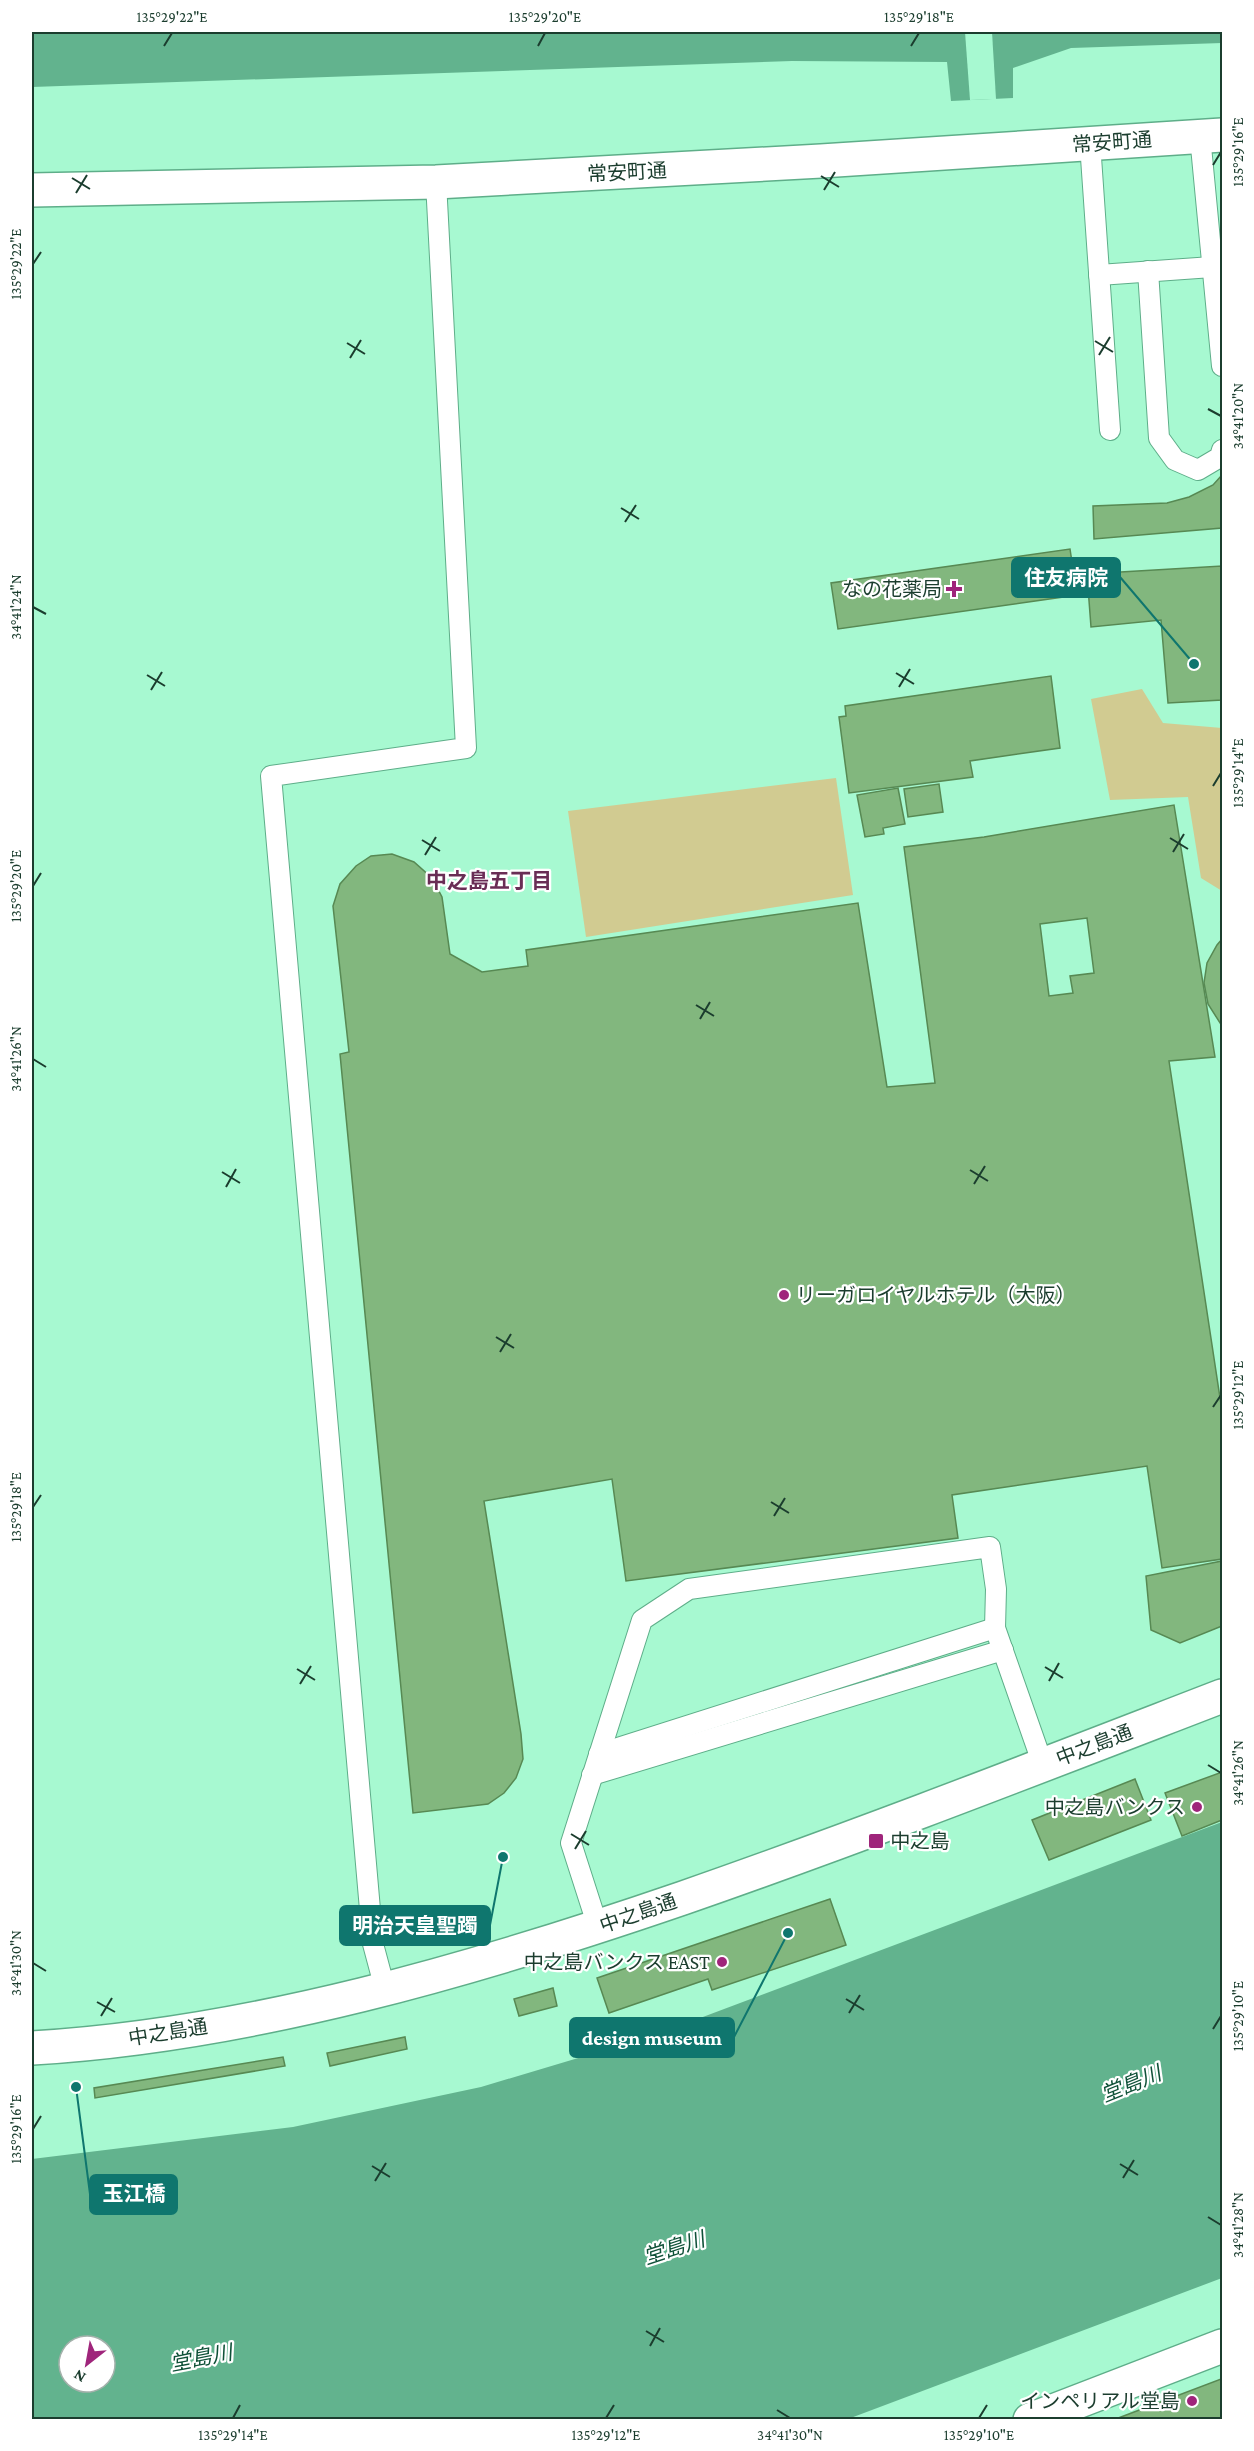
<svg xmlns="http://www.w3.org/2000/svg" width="1254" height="2451" viewBox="0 0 1254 2451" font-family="'Crimson Pro','Noto Sans JP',serif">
<rect width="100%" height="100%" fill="#a7f9d1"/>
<g fill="#d1cb91">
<polygon points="1142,689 1163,723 1222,728 1222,891 1201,878 1188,797 1110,800 1091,699"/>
<polygon points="836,778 853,895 586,937 568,811"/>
</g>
<g fill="#62b38e" fill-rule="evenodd">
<polygon points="32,32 1222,32 1222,43 1071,48 1013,68 1013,98 951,101 947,62 792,61 32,87"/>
<path d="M 1222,1822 L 1222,2278 L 848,2419 L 32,2419 L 32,2159 L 293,2127 L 481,2087 L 655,2035 ZM 69,2346 L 105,2346 L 105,2382 L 69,2382 Z"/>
</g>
<polygon fill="#a7f9d1" points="965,32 992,32 996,99 970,100"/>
<g fill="#82b77e" stroke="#578953" stroke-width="1.5" fill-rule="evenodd">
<polygon points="1222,475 1222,528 1094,539 1093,506 1167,503 1189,497 1213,485"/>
<polygon points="1070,549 1077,595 838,629 831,583"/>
<polygon points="1222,566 1222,700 1168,703 1161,620 1091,627 1087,574"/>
<polygon points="1051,676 1060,748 970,761 973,777 849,793 839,717 846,716 845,706"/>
<polygon points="939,784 943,812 908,817 904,789"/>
<polygon points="898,788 905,824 883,828 884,834 865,837 857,795"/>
<path d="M 1174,805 L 1215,1057 L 1169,1061 L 1222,1411 L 1222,1559 L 1162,1568 L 1147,1466 L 952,1495 L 958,1538 L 626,1581 L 612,1479 L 484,1501 L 521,1734 L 523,1759 L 516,1778 L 504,1793 L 488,1804 L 413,1813 L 340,1054 L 349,1052 L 333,906 L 340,884 L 356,866 L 371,856 L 392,854 L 414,862 L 432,878 L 442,897 L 450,954 L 482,972 L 528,966 L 526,950 L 858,903 L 887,1087 L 935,1083 L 904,847 L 984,837 ZM 1087,918 L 1094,973 L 1070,976 L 1073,993 L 1049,996 L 1040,924 Z"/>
<polygon points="1222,939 1222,1026 1208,1004 1204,983 1207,963 1217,945"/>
<polygon points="1222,1561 1222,1626 1180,1643 1151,1630 1146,1576"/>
<polygon points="1222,1772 1222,1820 1182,1836 1165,1793"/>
<polygon points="1135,1779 1151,1820 1049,1860 1032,1820"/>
<polygon points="830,1899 846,1945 712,1990 708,1979 609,2013 597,1978"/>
<polygon points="553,1988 557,2006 519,2016 514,1999"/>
<polygon points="405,2037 407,2049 330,2066 327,2053"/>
<polygon points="283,2057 285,2066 95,2098 94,2088"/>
<polygon points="1221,2379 1222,2420 1113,2420"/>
</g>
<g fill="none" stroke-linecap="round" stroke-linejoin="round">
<defs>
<g id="service">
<polyline points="1200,136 1222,366"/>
<polyline points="1090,143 1110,430"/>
<polyline points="1148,271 1159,438 1175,460 1198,470 1220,457 1222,450"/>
<polyline points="1099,275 1212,267"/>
<polyline points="599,1754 995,1628"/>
<polyline points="592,1775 1003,1650"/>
<polyline points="598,1927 571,1843 642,1620 689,1589 990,1547 996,1589 995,1628 1043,1765"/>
<polyline points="385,1989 373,1944 271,776 466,748 436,182"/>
</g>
<polyline id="minor" points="1030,2420 1222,2346"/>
<g id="tertiary">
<polyline points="32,190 436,182 821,161 1222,135"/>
<path d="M 32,2048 C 251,2035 476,1969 683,1898 C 864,1835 1043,1765 1222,1696"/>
</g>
</defs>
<use href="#service" stroke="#5eae89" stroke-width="22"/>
<use href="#minor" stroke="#5eae89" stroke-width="36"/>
<use href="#tertiary" stroke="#5eae89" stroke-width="36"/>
<use href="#service" stroke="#fff" stroke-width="20"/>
<use href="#minor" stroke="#fff" stroke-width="33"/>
<use href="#tertiary" stroke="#fff" stroke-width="33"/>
</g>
<path fill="none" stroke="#1b3d2e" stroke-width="2" d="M 164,46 L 172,33M 538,46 L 545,33M 911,46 L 919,33M 1213,165 L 1221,152M 821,176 L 839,187M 72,178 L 90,189M 824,190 L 835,172M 76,193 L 87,175M 33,264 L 41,252M 1095,341 L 1113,352M 347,343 L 365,354M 1099,355 L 1110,337M 350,358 L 361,340M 1208,409 L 1221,416M 621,508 L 639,519M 625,522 L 636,505M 33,607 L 46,614M 896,673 L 914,684M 147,675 L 165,686M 899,687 L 910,669M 151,690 L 162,672M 1213,786 L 1221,773M 1170,838 L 1188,849M 422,840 L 440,851M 1173,852 L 1184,834M 425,855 L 436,837M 33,886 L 41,873M 696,1005 L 714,1016M 700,1019 L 710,1002M 33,1059 L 46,1067M 970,1170 L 988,1181M 222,1172 L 240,1183M 974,1184 L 985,1166M 226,1187 L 236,1169M 496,1337 L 514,1348M 500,1352 L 511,1334M 1213,1407 L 1221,1395M 771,1502 L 789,1513M 33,1507 L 41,1495M 774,1516 L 785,1498M 1045,1667 L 1063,1678M 297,1669 L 315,1680M 1049,1681 L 1059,1663M 300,1684 L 311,1666M 1208,1765 L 1221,1773M 571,1834 L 589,1845M 575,1849 L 586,1831M 33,1963 L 46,1971M 846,1999 L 864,2010M 97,2002 L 115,2012M 849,2013 L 860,1995M 101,2016 L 112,1998M 1213,2029 L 1221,2016M 33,2129 L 41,2116M 1120,2164 L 1138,2175M 372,2166 L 390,2177M 1123,2178 L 1134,2160M 375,2181 L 386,2163M 1208,2217 L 1221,2225M 646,2331 L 664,2342M 650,2346 L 660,2328M 777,2410 L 790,2418M 233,2418 L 240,2405M 606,2418 L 614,2405M 979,2418 L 987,2405"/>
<g fill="#9f257b" stroke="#fff" stroke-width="2">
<path d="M951 580h6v6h6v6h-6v6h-6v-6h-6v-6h6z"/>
<circle cx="784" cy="1295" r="6"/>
<circle cx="1197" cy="1807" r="6"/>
<rect x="868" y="1833" width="16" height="16" rx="3"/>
<circle cx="722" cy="1962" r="6"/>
<circle cx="1192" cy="2401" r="6"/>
</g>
<g text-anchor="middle" stroke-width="4.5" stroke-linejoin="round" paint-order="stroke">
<g font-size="20" fill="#1b3d2e" stroke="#fff">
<text transform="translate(1112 142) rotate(-4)" y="7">常安町通</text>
<text transform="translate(627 172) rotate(-3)" y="7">常安町通</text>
<text transform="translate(1094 1745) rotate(-21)" y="7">中之島通</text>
<text transform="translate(638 1913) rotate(-19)" y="7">中之島通</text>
<text transform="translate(168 2032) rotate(-9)" y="7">中之島通</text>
</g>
<g font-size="20" fill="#1b3d2e" stroke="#fff" text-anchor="end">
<text x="942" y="596">なの花薬局</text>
<text x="796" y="1302" text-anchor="start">リーガロイヤルホテル（大阪）</text>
<text x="1185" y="1814">中之島バンクス</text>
<text x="890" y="1848" text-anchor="start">中之島</text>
<text x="710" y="1969">中之島バンクス EAST</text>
<text x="1180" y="2408">インペリアル堂島</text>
</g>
<g font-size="21" font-weight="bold" fill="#692d55" stroke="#fff">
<text x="489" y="888">中之島五丁目</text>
</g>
<g font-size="21" font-style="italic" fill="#0f5138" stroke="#fff">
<text transform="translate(1131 2084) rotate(-22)" y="7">堂島川</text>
<text transform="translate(674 2248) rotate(-18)" y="7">堂島川</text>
<text transform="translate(201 2358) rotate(-11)" y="7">堂島川</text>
</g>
</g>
<path fill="none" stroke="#0f766e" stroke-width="2" d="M1194 664L1120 577M503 1857L490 1925M788 1933L734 2037M76 2087L90 2194"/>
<g fill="#0f766e" stroke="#fff" stroke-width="2">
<circle cx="1194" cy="664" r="6"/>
<circle cx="503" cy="1857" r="6"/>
<circle cx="788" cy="1933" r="6"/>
<circle cx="76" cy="2087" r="6"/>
</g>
<g fill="#0f766e" stroke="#0f766e" stroke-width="2">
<rect x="1012" y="558" width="108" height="39" rx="6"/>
<rect x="340" y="1906" width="150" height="39" rx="6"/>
<rect x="570" y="2018" width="164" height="39" rx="6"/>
<rect x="90" y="2175" width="87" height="39" rx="6"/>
</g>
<g font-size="21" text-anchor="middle" font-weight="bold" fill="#fff">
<text x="1066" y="585">住友病院</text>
<text x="415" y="1933">明治天皇聖躅</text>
<text x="652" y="2045">design museum</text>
<text x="134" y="2201">玉江橋</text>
</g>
<rect width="1254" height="2451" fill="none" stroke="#ffffff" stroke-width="66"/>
<g transform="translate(87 2364) rotate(211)"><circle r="28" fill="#ffffff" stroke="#a4b1ab" stroke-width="1.5"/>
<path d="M0-4.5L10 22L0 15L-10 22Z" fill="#9f257b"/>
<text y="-9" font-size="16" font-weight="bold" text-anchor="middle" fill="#1b3d2e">N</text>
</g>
<rect x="33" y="33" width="1188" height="2385" fill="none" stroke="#1b3d2e" stroke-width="2"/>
<g font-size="15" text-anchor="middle" fill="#1b3d2e">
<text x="172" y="22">135°29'22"E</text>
<text x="545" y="22">135°29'20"E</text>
<text x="919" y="22">135°29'18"E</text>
<text transform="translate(1238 152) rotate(-90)" y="5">135°29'16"E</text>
<text transform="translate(16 264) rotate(-90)" y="5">135°29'22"E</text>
<text transform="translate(1238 416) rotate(-90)" y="5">34°41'20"N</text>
<text transform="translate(16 607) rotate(-90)" y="5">34°41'24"N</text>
<text transform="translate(1238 773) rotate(-90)" y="5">135°29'14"E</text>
<text transform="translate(16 886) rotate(-90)" y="5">135°29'20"E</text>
<text transform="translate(16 1059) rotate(-90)" y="5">34°41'26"N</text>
<text transform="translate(1238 1395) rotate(-90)" y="5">135°29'12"E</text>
<text transform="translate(16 1507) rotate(-90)" y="5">135°29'18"E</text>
<text transform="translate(1238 1773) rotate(-90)" y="5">34°41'26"N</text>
<text transform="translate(16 1963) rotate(-90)" y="5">34°41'30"N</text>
<text transform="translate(1238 2016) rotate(-90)" y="5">135°29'10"E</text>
<text transform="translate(16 2129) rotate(-90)" y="5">135°29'16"E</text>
<text transform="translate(1238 2225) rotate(-90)" y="5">34°41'28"N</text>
<text x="233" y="2440">135°29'14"E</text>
<text x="606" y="2440">135°29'12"E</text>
<text x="790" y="2440">34°41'30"N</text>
<text x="979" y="2440">135°29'10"E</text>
</g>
</svg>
